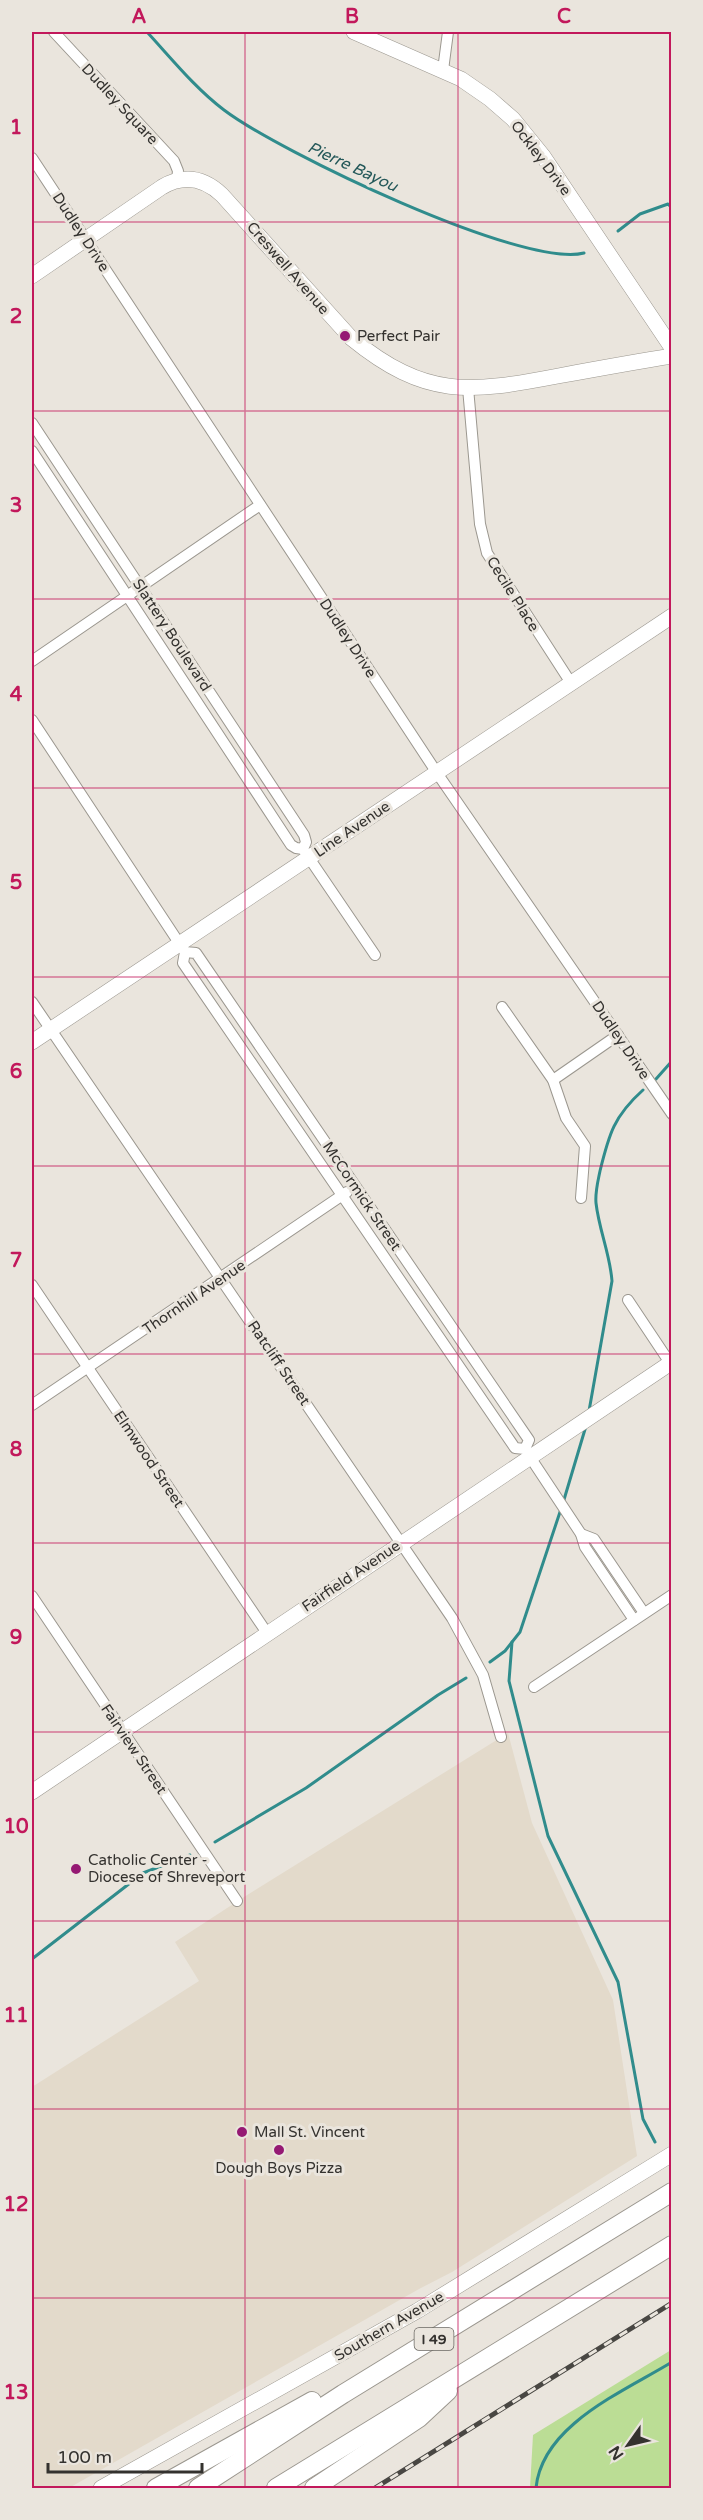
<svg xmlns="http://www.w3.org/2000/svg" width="703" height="2520" viewBox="0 0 703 2520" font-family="'Varela Round',sans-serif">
<rect width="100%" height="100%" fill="#eae5dd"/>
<polygon fill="#e3dacb" points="508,1733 532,1823 613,2000 637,2156 452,2272 419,2289 69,2488 32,2488 32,2087 199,1981 175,1942 244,1897"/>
<polygon fill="#bbdd95" points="671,2350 671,2488 530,2488 533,2435"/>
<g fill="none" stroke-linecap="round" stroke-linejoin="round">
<g stroke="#308c8c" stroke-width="3">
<path d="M 147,32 C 171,58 195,88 224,110 C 278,151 523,269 584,253"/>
<polyline points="618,231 640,214 668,204 672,208"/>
<polyline points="656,1079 672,1061"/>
<path d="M 589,1411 L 612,1281 C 610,1254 599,1230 596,1203 C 595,1192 598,1181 600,1171 C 609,1134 614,1116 643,1090"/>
<polyline points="563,1503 586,1426"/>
<polyline points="512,1642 509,1681 548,1836 618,1982 643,2119 655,2142"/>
<polyline points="490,1662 505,1651 520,1632 561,1509"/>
<polyline points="215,1842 306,1788 438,1695 466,1678"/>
<polyline points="32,1959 143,1873 190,1855"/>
<path d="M 536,2488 C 542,2425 623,2392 672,2362"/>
</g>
<defs>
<g id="street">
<polyline points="54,32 174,161 178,171 177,180"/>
<polyline points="443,70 448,32"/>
<polyline points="32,158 437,773 672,1114"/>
<polyline points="468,388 480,524 487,553 571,683"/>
<polyline points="32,423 304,835 306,842 303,849 375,955"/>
<polyline points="32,451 291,845 296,848 303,849"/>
<polyline points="32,661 260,505"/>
<polyline points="32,720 185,952 183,963 515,1448 525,1449 530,1457 581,1534 585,1547 634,1620"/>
<polyline points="185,952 196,953 529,1440 525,1449"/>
<polyline points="32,1002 452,1618 483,1675 501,1737"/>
<polyline points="502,1007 553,1080 566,1118 585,1146 581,1198"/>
<polyline points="553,1080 618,1035"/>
<polyline points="32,1285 267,1633"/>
<polyline points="628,1300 670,1363"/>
<polyline points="32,1405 347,1192"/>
<polyline points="581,1534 594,1539 644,1613"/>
<polyline points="32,1596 237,1901"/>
<polyline points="534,1687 672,1595"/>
</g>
<g id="secondary">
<polyline points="354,32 461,79 490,99 513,119 543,156 672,348"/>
<path d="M 32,276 L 162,187 C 184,174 204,178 222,195 L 351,338 C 426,399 469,393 558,376 C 596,369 634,362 672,356"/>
<polyline points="32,1042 672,616"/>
<polyline points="32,1792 672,1362"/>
<polyline points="101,2488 417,2311 672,2154"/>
</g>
<g id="highway">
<polyline points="156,2488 312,2401"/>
<polyline points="198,2488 343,2394 672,2192"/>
<polyline points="276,2488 672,2245"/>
<polyline points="314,2488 419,2418 448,2391"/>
</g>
</defs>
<use href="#street" stroke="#9b978f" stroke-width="12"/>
<use href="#secondary" stroke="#9b978f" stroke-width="16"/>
<use href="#highway" stroke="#9b978f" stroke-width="20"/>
<use href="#street" stroke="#fff" stroke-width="10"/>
<use href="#secondary" stroke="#fff" stroke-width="15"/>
<use href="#highway" stroke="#fff" stroke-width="18"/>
<defs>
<polyline id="rail" points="375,2488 672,2303"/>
</defs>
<use href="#rail" stroke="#494743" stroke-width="5"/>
<use href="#rail" stroke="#eae5dd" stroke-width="3" stroke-dasharray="9" stroke-linecap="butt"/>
</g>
<path fill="none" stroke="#c2185b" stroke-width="1.5" stroke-opacity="0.55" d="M 245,32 L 245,2488M 458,32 L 458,2488M 32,222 L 672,222M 32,411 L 672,411M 32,599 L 672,599M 32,788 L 672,788M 32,977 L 672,977M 32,1166 L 672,1166M 32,1354 L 672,1354M 32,1543 L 672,1543M 32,1732 L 672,1732M 32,1921 L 672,1921M 32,2109 L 672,2109M 32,2298 L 672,2298"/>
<g fill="#951973" stroke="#eae5dd" stroke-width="2">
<circle cx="345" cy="336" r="6"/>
<circle cx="76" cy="1869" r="6"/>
<circle cx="242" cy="2132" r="6"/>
<circle cx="279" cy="2150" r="6"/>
</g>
<g text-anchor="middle" stroke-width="6" stroke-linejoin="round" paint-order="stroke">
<rect fill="#eae5dd" stroke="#6b6863" stroke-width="1.5" x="414.5" y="2328" width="39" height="22" rx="4.5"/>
<g font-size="14" font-weight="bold" fill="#34322f">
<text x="434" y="2344">I 49</text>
</g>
<g font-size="15" fill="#34322f" stroke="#eae5dd">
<text transform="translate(120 104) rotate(47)" y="5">Dudley Square</text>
<text transform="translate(541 158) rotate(53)" y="5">Ockley Drive</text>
<text transform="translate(81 232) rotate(57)" y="5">Dudley Drive</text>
<text transform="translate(288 268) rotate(49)" y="5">Creswell Avenue</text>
<text transform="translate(513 594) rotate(58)" y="5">Cecile Place</text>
<text transform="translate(172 635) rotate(57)" y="5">Slattery Boulevard</text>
<text transform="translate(348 638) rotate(57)" y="5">Dudley Drive</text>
<text transform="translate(352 829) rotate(-34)" y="5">Line Avenue</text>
<text transform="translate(621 1040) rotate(56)" y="5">Dudley Drive</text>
<text transform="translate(362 1196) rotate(56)" y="5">McCormick Street</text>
<text transform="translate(194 1297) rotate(-34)" y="5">Thornhill Avenue</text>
<text transform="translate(279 1363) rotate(56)" y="5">Ratcliff Street</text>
<text transform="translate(149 1459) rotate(56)" y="5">Elmwood Street</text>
<text transform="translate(351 1576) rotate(-34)" y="5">Fairfield Avenue</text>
<text transform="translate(134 1749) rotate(56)" y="5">Fairview Street</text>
<text transform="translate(389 2326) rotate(-30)" y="5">Southern Avenue</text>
</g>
<g font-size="15" fill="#34322f" stroke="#eae5dd" text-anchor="start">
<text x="357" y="341">Perfect Pair</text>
<text x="88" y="1865">Catholic Center -<tspan x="88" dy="17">Diocese of Shreveport</tspan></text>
<text x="254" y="2137">Mall St. Vincent</text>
<text x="279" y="2173" text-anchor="middle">Dough Boys Pizza</text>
</g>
<g font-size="16" font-style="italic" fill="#245859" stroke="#eae5dd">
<text transform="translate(353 166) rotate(25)" y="6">Pierre Bayou</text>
</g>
</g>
<rect width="703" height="2520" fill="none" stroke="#eae5dd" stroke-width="66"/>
<g transform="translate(628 2445) rotate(236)" stroke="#eae5dd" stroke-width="4.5" paint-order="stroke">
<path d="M0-4.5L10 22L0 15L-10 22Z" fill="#34322f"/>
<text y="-9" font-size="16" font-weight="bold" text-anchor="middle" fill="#34322f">N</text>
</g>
<path d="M48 2463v9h154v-9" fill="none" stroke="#34322f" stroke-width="3"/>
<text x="57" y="2463" font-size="18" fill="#34322f" stroke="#eae5dd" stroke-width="4.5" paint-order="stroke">100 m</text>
<rect x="33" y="33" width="637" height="2454" fill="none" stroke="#c2185b" stroke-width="2"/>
<g font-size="20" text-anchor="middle" font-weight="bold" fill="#c2185b">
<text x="139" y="23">A</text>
<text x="352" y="23">B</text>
<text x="564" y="23">C</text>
<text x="16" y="134">1</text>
<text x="16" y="323">2</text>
<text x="16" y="512">3</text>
<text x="16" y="701">4</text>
<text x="16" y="889">5</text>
<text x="16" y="1078">6</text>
<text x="16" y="1267">7</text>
<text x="16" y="1456">8</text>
<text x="16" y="1644">9</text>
<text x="16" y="1833">10</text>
<text x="16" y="2022">11</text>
<text x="16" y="2211">12</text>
<text x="16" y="2399">13</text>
</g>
</svg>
